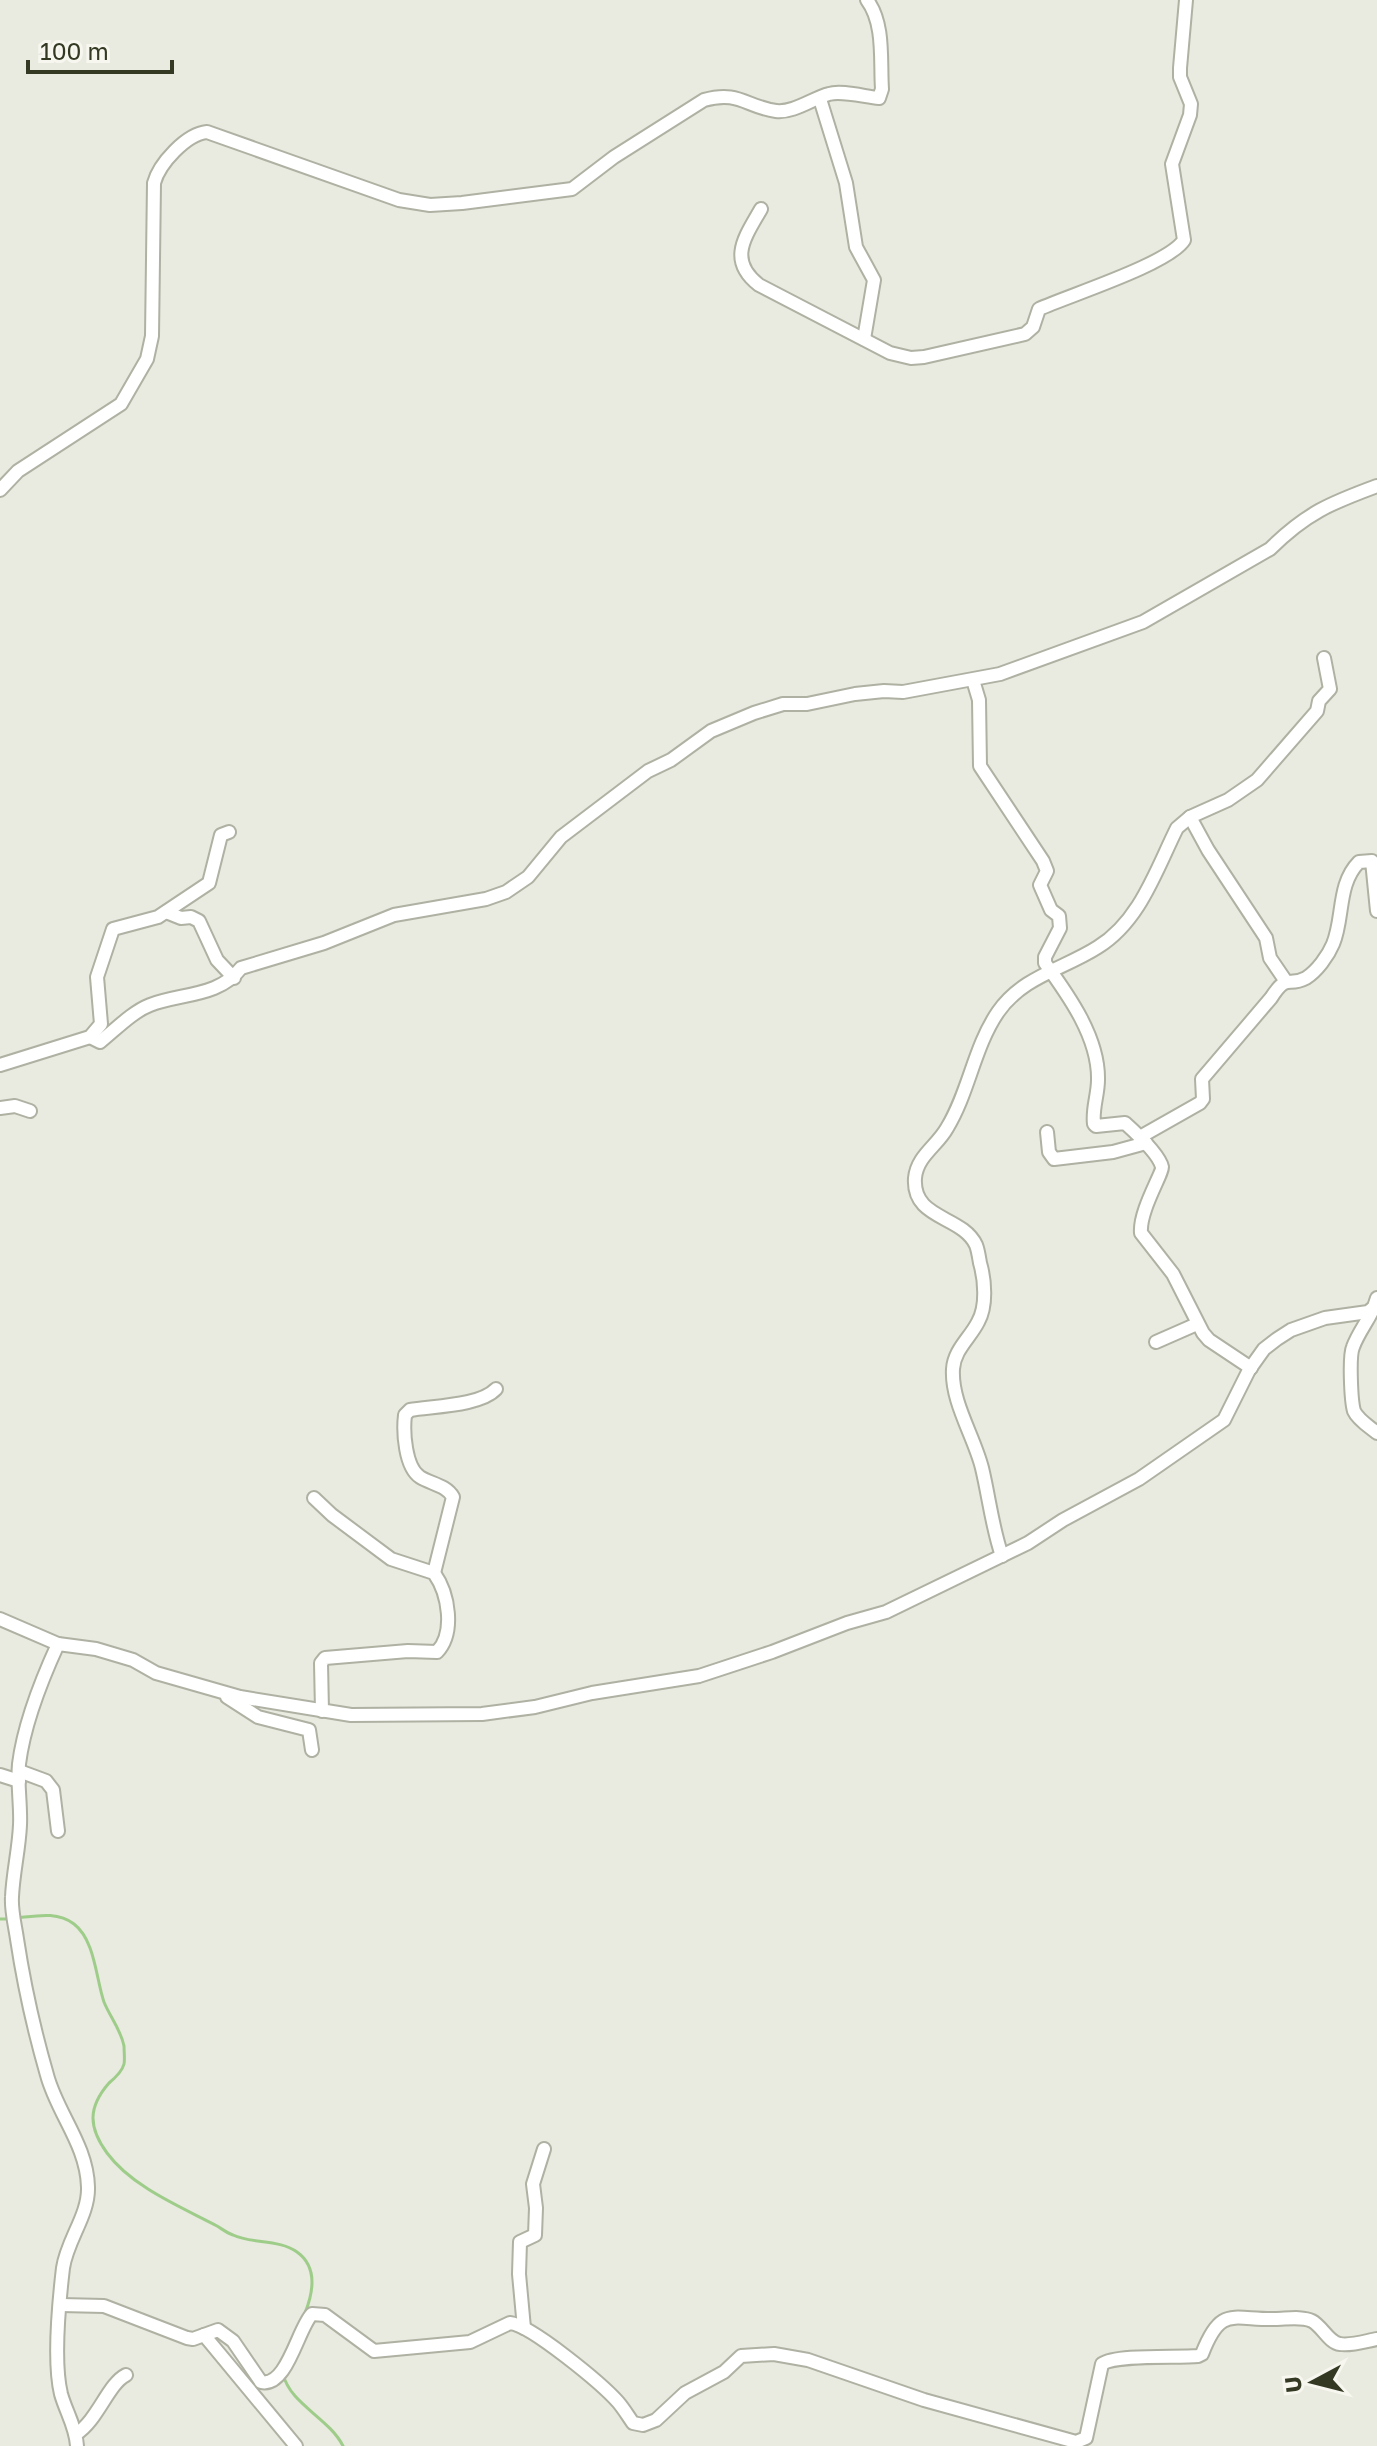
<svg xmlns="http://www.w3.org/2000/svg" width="1377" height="2446" viewBox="0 0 1377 2446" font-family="'Golos Text',sans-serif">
<rect width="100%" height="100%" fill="#e9eae0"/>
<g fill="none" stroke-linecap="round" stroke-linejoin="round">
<g stroke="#9ecd8a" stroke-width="3">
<path d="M 16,1918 C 36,1916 57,1911 74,1924 C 95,1940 96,1979 104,2002 C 110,2017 121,2030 124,2046 C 124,2051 125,2060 124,2064 C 122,2072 115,2078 109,2083 C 88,2107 88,2127 107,2153 C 132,2187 181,2207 217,2226 C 222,2229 227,2233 233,2235 C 252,2244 279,2239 297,2252 C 318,2267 313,2293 305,2313"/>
<polyline points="0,1919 9,1919"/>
<path d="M 283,2374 C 290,2404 329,2418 343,2446"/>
</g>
<defs>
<g id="minor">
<polyline points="820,99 846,183 856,247 874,280 864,339"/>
<path d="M 761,209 C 745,237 727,260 759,285 L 890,353 L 911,358 L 924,357 L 1025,334 L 1033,327 L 1039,309 C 1070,295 1169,264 1184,240 L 1172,164 L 1190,115 L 1191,104 L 1180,77 L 1180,68 L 1186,0"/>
<path d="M 0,490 L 18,471 L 121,404 L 147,359 L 152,336 L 154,183 C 159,164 186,134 207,132 L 399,200 L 430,205 L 462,203 L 572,189 L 614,157 L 704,100 C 739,90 746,107 776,111 C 794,113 813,98 829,94 C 841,90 866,97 879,98 L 882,89 C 880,61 885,24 867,0"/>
<path d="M 973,680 L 979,700 L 980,766 L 1043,861 L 1047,871 L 1040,885 L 1051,910 L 1059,916 L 1060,928 L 1045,957 L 1045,963 C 1069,996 1099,1038 1098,1080 C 1098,1095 1092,1109 1094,1124 L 1096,1126 L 1125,1123 C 1135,1132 1159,1154 1162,1167 C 1163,1173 1139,1211 1141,1233 L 1173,1274 L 1203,1333 L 1209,1340 L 1251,1368"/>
<polyline points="166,912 181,918 191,917 199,921 217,960 234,978"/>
<polyline points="1285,980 1270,958 1266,938 1208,850 1190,817 1228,800 1257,780 1317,711 1319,701 1330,689 1324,658"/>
<path d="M 90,1037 L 100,1042 C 115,1030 132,1012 150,1005 C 181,993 219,997 241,968 L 324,943 L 394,915 L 486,899 L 506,892 L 528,877 L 561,837 L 648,771 L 671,760 L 711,731 L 754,713 L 783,704 L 807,704 L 855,694 L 884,691 L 903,692 L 1000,674 L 1143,622 L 1270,549 C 1306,513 1331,503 1377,486"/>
<polyline points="0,1065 90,1037 101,1024 97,977 113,929 158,917 209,883 221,835 229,832"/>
<polyline points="0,1108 15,1106 30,1111"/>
<polyline points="1047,1132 1049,1152 1054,1159 1113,1152 1146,1143"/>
<path d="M 1140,1137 L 1200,1103 L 1203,1099 L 1202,1079 L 1271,998 C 1288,972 1287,988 1306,978 C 1317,971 1328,956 1333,944 C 1344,918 1337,884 1359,862 L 1372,861 L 1377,911"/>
<path d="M 1374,1307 C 1368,1321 1358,1333 1353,1347 C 1349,1356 1351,1401 1354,1411 C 1358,1420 1370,1427 1377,1433"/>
<polyline points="1156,1342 1197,1324"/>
<path d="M 314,1498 L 332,1515 L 391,1559 L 434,1573 C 449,1594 455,1633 437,1652 L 408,1651 L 325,1658 L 321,1663 L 322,1711"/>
<path d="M 1002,1556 C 992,1527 989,1497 982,1468 C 974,1436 951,1402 953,1369 C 954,1350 970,1338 978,1322 C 987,1306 985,1280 980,1263 C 979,1257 978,1250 976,1245 C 962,1215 912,1220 915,1178 C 917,1156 937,1146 947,1128 C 969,1092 974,1047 998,1012 C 1023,976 1064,969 1098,947 C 1140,921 1156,870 1177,828 L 1190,817"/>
<path d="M 434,1573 L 453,1497 C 446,1485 431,1484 420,1477 C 405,1467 403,1432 405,1415 L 410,1410 C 433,1406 480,1406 496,1389"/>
<polyline points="0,1619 58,1644 96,1649 133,1660 156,1673 240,1697 351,1715 482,1714 535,1707 592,1693 699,1676 772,1652 847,1623 886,1612 1028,1543 1063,1520 1139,1479 1224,1420 1249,1370 1264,1349 1277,1339 1291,1330 1325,1318 1368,1312 1374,1307 1377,1298"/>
<path d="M 58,1644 C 41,1681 24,1724 19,1764 C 17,1784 21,1805 20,1825 C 19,1849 13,1873 12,1897 C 11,1910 15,1925 17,1939 C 24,1985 34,2030 47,2075 C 57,2113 87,2145 88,2187 C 89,2215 67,2240 63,2268 C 59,2302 53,2361 61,2394 C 66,2412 76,2427 77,2446"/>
<polyline points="227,1697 258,1717 309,1730 312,1750"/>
<polyline points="19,1771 46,1781 53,1790 58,1831"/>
<polyline points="0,1775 19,1781"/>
<path d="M 61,2305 L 104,2306 L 187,2338 L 193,2339 L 218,2330 L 233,2341 L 261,2382 C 287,2388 298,2328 312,2314 L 325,2315 L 374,2351 L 470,2342 L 510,2323 C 531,2325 602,2384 618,2402 C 624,2409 628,2416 633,2423 L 643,2425 L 656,2420 L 685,2393 L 724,2372 L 741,2356 L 774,2354 L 808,2360 L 924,2400 L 1076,2442 L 1086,2438 L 1102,2364 C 1117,2354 1177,2358 1198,2356 L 1202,2354 C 1221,2305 1232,2320 1275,2319 C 1286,2319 1302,2316 1312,2321 C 1322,2326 1329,2343 1340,2344 C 1351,2346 1366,2341 1377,2339"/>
<polyline points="524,2328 519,2274 520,2242 535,2235 536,2208 533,2184 544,2149"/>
<polyline points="204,2335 296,2446"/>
<path d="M 76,2434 C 98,2420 108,2384 126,2375"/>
</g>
</defs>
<use href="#minor" stroke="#afb1a3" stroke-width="16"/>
<use href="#minor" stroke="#fff" stroke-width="12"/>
</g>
<g transform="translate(1313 2382) rotate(263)" stroke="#f7f7f0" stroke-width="6" paint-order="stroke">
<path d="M0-6L14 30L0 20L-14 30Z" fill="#333922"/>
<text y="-12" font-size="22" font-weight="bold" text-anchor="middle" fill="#333922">U</text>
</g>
<path d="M28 60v12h144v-12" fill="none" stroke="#333922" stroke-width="4"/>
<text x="40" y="60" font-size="24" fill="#333922" stroke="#f7f7f0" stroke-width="6" paint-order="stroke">100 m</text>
</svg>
